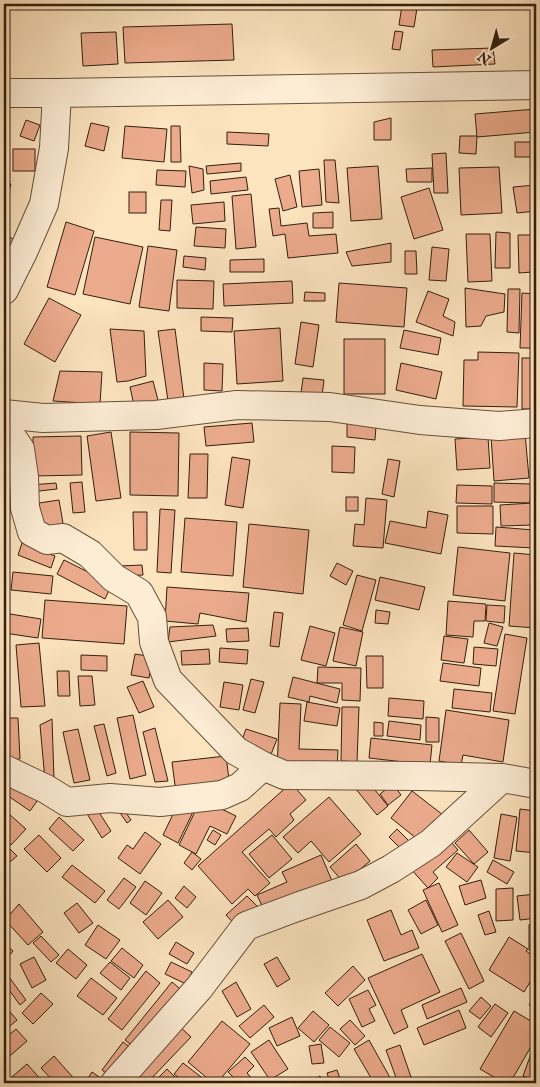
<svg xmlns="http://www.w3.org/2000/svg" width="540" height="1087" viewBox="0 0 540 1087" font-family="'IM FELL English',serif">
<rect width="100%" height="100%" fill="#fce4bf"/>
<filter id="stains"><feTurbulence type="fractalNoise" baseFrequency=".004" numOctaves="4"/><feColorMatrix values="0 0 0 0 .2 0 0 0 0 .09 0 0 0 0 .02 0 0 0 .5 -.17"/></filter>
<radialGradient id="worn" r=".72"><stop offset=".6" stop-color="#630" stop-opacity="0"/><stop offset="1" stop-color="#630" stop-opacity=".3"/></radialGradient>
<g fill="#ecab8d" stroke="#341f0e">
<polygon points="402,5 417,8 414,27 399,25"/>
<polygon points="232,24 234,60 125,63 123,27"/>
<polygon points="395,31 403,32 400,50 392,49"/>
<polygon points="116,32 118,64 83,66 81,33"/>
<polygon points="493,48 495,64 433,67 432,50"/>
<polygon points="536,109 536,132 477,137 475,114"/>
<polygon points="391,118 391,140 374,140 374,122"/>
<polygon points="26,120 40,125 34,141 20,136"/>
<polygon points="91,123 109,127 104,151 85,146"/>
<polygon points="125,126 167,129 164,162 122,158"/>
<polygon points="171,126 180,126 181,162 171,162"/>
<polygon points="227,132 269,134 268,146 227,144"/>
<polygon points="460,136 477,136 476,154 459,153"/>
<rect x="515" y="142" width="21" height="15"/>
<rect x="13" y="149" width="22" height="22"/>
<polygon points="446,153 448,193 434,193 432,154"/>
<polygon points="324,160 335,160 339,203 326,202"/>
<polygon points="241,163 241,171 207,174 206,166"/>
<polygon points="189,166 203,169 204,190 192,193"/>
<polygon points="378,166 382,219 351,221 347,168"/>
<polygon points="499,167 502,213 461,215 459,168"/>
<polygon points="432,168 432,182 407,182 406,169"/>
<polygon points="319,169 322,205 302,207 299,171"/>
<polygon points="157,170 186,171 185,187 156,185"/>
<polygon points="290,175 297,207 283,211 275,179"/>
<polygon points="246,177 248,190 211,194 210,181"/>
<polygon points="4,182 11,184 4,208"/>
<polygon points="536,185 536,211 517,213 513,187"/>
<polygon points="429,188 443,230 414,239 401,197"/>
<rect x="129" y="192" width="17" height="21"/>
<polygon points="251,194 256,247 236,249 232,196"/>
<polygon points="161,200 172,200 170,231 159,230"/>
<polygon points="224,202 225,221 193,224 191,205"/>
<polygon points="279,208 281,226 307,223 309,236 336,234 338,253 288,258 285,234 273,236 269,209"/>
<polygon points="333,212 333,228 313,228 313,213"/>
<polygon points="66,222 94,231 75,295 47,287"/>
<polygon points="196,227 226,229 225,248 194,246"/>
<polygon points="496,232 510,233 510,268 495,268"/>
<polygon points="466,234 490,234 492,281 468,282"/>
<polygon points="4,235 18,241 4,272"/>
<polygon points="518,235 531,235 532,272 519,273"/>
<polygon points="95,237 143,247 130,304 83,294"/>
<polygon points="391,243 391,262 352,266 346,252"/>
<polygon points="148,246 177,250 169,311 139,307"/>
<polygon points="432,247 449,249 446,281 429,280"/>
<polygon points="405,251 416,251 417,274 405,274"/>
<polygon points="184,256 206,258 205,270 183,267"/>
<polygon points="264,259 264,272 230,272 230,260"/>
<polygon points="177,280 214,281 213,309 177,308"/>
<polygon points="292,281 293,303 224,306 223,284"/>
<polygon points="339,283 407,288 404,327 336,322"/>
<polygon points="465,288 505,294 504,312 486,316 481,326 466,327"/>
<polygon points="508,289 520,289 519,333 507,332"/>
<polygon points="428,291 449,299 443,316 455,322 453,336 416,322"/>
<polygon points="305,292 325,293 325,301 304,301"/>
<polygon points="522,293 536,294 536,348 520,348"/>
<polygon points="49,298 81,315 55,362 24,344"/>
<polygon points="201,317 233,318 232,332 201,331"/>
<polygon points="301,322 319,325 313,367 295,364"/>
<polygon points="280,328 283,381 237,384 234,331"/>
<polygon points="110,329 144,331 146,376 128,381 117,382"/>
<polygon points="175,329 184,399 168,401 158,331"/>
<polygon points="404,330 441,338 438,355 400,348"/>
<rect x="344" y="339" width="41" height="55"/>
<polygon points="478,352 519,353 517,407 463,406 464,360 478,360"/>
<rect x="522" y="358" width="14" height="51"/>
<polygon points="204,363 223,364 222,391 204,390"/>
<polygon points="401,363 442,372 436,399 396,390"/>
<polygon points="60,371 102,372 100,404 53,401"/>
<polygon points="303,378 324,380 322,396 301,393"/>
<polygon points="153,381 159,404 135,410 130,387"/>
<polygon points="347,420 376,426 375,440 347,437"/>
<polygon points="252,423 254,442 206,446 204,427"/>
<polygon points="111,432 121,498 96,501 87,436"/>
<polygon points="130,432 179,433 178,496 130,495"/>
<polygon points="525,433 529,478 494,481 491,436"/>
<polygon points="81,436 82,475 34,476 33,437"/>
<polygon points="488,437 490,468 457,470 455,439"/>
<polygon points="332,446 355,447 354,473 332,472"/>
<polygon points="4,453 16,455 15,468 4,467"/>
<polygon points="190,454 208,454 207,498 188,498"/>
<polygon points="232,457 250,460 243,508 225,505"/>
<polygon points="388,459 400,461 394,497 382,494"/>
<polygon points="82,482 85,512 73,513 70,483"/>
<polygon points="56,483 57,489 30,492 30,485"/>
<polygon points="494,483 531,484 530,503 494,502"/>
<polygon points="457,485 492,486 492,504 456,503"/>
<rect x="346" y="497" width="12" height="14"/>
<polygon points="366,498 387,500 383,548 353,546 355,524 364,525"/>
<polygon points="59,500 64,529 44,532 39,503"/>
<polygon points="532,503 533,525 501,526 500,505"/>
<polygon points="457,506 493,506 493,534 457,533"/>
<polygon points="160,509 175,510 171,573 157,572"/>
<polygon points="428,511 448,515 441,554 385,543 390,521 426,528"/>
<polygon points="133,512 147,512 147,550 134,550"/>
<polygon points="185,518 237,522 233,576 181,572"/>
<polygon points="249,524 309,530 303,594 243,587"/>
<polygon points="496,527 534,530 534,548 495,546"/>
<polygon points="22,543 55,556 51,568 18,555"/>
<polygon points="458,547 510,553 505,601 453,595"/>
<polygon points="514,553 536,555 533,613 536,613 536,628 509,626"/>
<polygon points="64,560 112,584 105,599 57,574"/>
<polygon points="337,563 353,571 346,585 330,576"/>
<polygon points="142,565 143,575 121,576 120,566"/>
<polygon points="13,572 53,576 51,594 11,590"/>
<polygon points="357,575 376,580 362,631 343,625"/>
<polygon points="380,577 425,587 419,610 375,600"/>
<polygon points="167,587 249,593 246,622 200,613 198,624 165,621"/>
<polygon points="45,600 127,606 124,644 42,638"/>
<polygon points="448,601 486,604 485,621 474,621 473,637 446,635"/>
<polygon points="487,605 505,606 504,623 486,621"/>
<polygon points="376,610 390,612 388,624 375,623"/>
<polygon points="274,612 283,613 279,647 270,646"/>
<polygon points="4,613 41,619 38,638 4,633"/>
<polygon points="489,623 503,627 497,646 484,643"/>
<polygon points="213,625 216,636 168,642 170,627"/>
<polygon points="310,626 335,633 326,666 301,660"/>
<polygon points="340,627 363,632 356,666 333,661"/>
<polygon points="248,628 249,641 227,642 226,629"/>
<polygon points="505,634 527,638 515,714 493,711"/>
<polygon points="444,636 468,639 464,663 441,660"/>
<polygon points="39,643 45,706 21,707 16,645"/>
<polygon points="474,647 498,649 496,666 473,664"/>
<polygon points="220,648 248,650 247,664 219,662"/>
<polygon points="209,649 210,664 182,665 181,651"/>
<polygon points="135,654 153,657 149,678 131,675"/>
<polygon points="81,655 107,656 107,671 81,670"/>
<polygon points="366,656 383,656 383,688 367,688"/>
<polygon points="443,663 481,668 479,686 440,681"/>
<polygon points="318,667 361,668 360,701 342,700 342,683 317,683"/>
<polygon points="57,671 69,671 70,696 58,696"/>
<polygon points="78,676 92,676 95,705 80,706"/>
<polygon points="293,677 340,689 337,703 310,696 309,702 288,697"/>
<polygon points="251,679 264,682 255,713 243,710"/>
<polygon points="143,681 154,707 139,713 127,687"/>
<polygon points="224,682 243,685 239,710 220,707"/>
<polygon points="454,689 492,693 490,712 452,708"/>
<polygon points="389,698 424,701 423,719 388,716"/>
<polygon points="307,702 340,708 337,726 304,721"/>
<polygon points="280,703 301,704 299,749 338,750 337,771 277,769"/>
<polygon points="342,707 359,707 357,762 341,761"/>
<polygon points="446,710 509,720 503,762 463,755 461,765 439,761"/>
<polygon points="133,715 146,775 130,779 117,718"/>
<polygon points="426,717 439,718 439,742 426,742"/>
<polygon points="7,718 18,718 20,759 9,760"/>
<polygon points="52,719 54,779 45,780 40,725"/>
<polygon points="389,721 421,725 420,740 387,736"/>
<polygon points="374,722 383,723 383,736 374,736"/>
<polygon points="104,724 116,773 107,776 94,726"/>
<polygon points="155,728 168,781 155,782 143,732"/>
<polygon points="78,729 90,780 74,783 63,732"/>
<polygon points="246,729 277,739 270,757 240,746"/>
<polygon points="371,738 432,745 430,765 369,758"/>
<polygon points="536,739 536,765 530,763"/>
<polygon points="226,756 230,787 176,793 172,762"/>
<polygon points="366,779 388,806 377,815 355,788"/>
<polygon points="291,783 306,800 290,814 294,820 276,837 269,829 242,852 270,883 255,896 248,889 232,904 198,866"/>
<polygon points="4,784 40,797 30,811 4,793"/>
<polygon points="393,784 401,795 388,805 380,794"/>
<polygon points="412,791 443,815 421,842 391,818"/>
<polygon points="329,797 361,834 329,862 311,841 298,853 283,837"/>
<polygon points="201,799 236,816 227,834 210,826 196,854 179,845"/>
<polygon points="178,804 193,812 178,843 163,835"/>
<polygon points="95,806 111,831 102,838 86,812"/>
<polygon points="122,807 131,820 127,823 118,810"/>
<polygon points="520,809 536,811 536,853 516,851"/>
<polygon points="9,814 26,829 11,845 4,838 4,820"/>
<polygon points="501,814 517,817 510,861 494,858"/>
<polygon points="59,817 84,840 73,851 49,829"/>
<polygon points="397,829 410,842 402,850 389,837"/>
<polygon points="213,830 221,835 215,845 207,840"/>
<polygon points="469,830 488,852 474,864 455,843"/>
<polygon points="145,832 161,844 140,874 118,858 127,845 133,849"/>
<polygon points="39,835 61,858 47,872 24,849"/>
<polygon points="272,835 292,859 269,878 249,854"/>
<polygon points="446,836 458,850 433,872 438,878 428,888 410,868"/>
<polygon points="4,843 17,856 4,867"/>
<polygon points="356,844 370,861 344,883 330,867"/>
<polygon points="192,852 201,859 192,870 184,863"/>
<polygon points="457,853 478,867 467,882 446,867"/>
<polygon points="321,855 332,881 264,910 257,895 287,882 282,872"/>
<polygon points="493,860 514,872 507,884 487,872"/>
<polygon points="72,865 105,891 95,903 62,877"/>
<polygon points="124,878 136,887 119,909 107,900"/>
<polygon points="481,880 486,898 465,905 459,886"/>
<polygon points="145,881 162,893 146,915 130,903"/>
<polygon points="439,883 458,925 442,932 423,890"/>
<polygon points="184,886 196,897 187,908 175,898"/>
<polygon points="513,888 513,920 496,921 496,889"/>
<polygon points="536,894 536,918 520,920 517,896"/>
<polygon points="247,896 261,910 239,929 226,915"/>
<polygon points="168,900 183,917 158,939 143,922"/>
<polygon points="426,900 438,925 421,934 408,910"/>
<polygon points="77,903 93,923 79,933 64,913"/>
<polygon points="19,904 43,932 28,945 5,920"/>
<polygon points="391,910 401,935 412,930 419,948 384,961 367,920"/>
<polygon points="489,911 496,932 485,935 478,915"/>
<polygon points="98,925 120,940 106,959 85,945"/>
<rect x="529" y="925" width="7" height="25"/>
<polygon points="461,933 484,981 469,989 445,941"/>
<polygon points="41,936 59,955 51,962 33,943"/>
<polygon points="509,937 528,949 526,951 536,958 536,972 524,992 489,970"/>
<polygon points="176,942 194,953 187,964 169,954"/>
<polygon points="4,943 13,951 4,962"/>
<polygon points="122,948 143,965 134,978 111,961"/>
<polygon points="68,949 87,965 76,979 56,963"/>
<polygon points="422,954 440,992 401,1010 408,1027 394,1034 368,978"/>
<polygon points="34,957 46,980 32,988 20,964"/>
<polygon points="277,957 290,979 277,987 264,964"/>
<polygon points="110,962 130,978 121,990 100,973"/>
<polygon points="171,962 192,972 186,984 165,974"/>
<polygon points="353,966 365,980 338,1006 325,993"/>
<polygon points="146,971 160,983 122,1030 108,1019"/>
<polygon points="6,973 26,1000 20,1005 4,983 4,975"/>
<polygon points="91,978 117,998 103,1015 77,996"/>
<polygon points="172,982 185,993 138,1050 125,1040"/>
<polygon points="236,982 251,1009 237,1017 222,991"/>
<polygon points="461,988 467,1002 427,1019 422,1005"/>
<polygon points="368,990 376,1005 369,1009 375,1021 362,1027 349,999"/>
<polygon points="41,993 53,1004 33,1024 22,1013"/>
<polygon points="536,995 536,1010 529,1005"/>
<polygon points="481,997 491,1006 480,1019 469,1011"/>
<polygon points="495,1004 508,1013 491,1037 478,1027"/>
<polygon points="4,1005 17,1020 4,1031"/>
<polygon points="264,1005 274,1017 250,1038 239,1026"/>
<polygon points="459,1010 466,1028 424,1045 417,1028"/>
<polygon points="313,1011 329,1025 314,1042 298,1028"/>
<polygon points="514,1011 536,1024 536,1038 510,1083 504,1083 480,1069"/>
<polygon points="292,1017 300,1036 277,1046 269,1028"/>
<polygon points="350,1020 365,1036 355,1045 340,1029"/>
<polygon points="222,1021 250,1044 217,1083 213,1083 188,1062"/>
<polygon points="177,1024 191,1037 147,1083 135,1083 128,1076"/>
<polygon points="330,1027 350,1043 339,1057 319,1040"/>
<polygon points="16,1029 27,1041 4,1061 4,1039"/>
<polygon points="269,1040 288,1069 270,1080 251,1052"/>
<polygon points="369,1040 393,1083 374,1083 354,1049"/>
<polygon points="536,1040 536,1081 523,1076"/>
<polygon points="123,1042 135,1051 115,1080 102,1070"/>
<polygon points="321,1044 324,1063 312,1064 309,1046"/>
<polygon points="400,1045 413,1083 398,1083 386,1050"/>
<polygon points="54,1056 78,1083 55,1083 41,1068"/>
<polygon points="245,1057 254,1066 247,1073 256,1083 239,1083 228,1072"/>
<polygon points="183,1063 209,1083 186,1083 174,1074"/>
<polygon points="27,1064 44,1083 4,1083 4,1079 6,1082"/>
<polygon points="167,1069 181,1083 164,1083 158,1078"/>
<polygon points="337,1070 341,1081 330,1083 327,1073"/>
<polygon points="92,1072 108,1083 85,1083"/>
<polygon points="320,1076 324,1083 309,1083"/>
</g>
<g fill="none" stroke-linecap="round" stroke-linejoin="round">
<defs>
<g id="minor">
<polyline points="4,93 57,93 536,85"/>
<polyline points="4,290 23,252 44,204 54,148 57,93"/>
<polyline points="4,414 43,418 156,415 237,405 330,407 420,420 499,426 536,423"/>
<polyline points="4,426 20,449 24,477 25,508 32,532 47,540 63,538 90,554 114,578 139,593 152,617 154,642 168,680 236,751 263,766 284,775 418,776 502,778 536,784"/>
<polyline points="4,769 46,789 67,802 110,798 160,802 222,795 240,787 263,766"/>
<polyline points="115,1083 199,988 246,926 297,907 361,885 391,869 431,843 502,778"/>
</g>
</defs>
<use href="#minor" stroke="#66503a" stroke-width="30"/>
<use href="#minor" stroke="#fdedd5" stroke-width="28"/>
</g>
<rect width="540" height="1087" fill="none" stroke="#fce4bf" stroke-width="20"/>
<rect x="5" y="5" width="530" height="1077" fill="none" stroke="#341f0e" stroke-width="2.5"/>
<rect x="10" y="10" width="520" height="1067" fill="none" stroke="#341f0e"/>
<g transform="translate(492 48) rotate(217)" stroke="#fdedd5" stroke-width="4" paint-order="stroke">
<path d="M0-4L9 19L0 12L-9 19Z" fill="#341f0e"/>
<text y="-8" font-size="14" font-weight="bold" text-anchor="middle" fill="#341f0e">N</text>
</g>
<rect width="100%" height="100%" filter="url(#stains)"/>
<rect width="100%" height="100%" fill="url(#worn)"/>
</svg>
